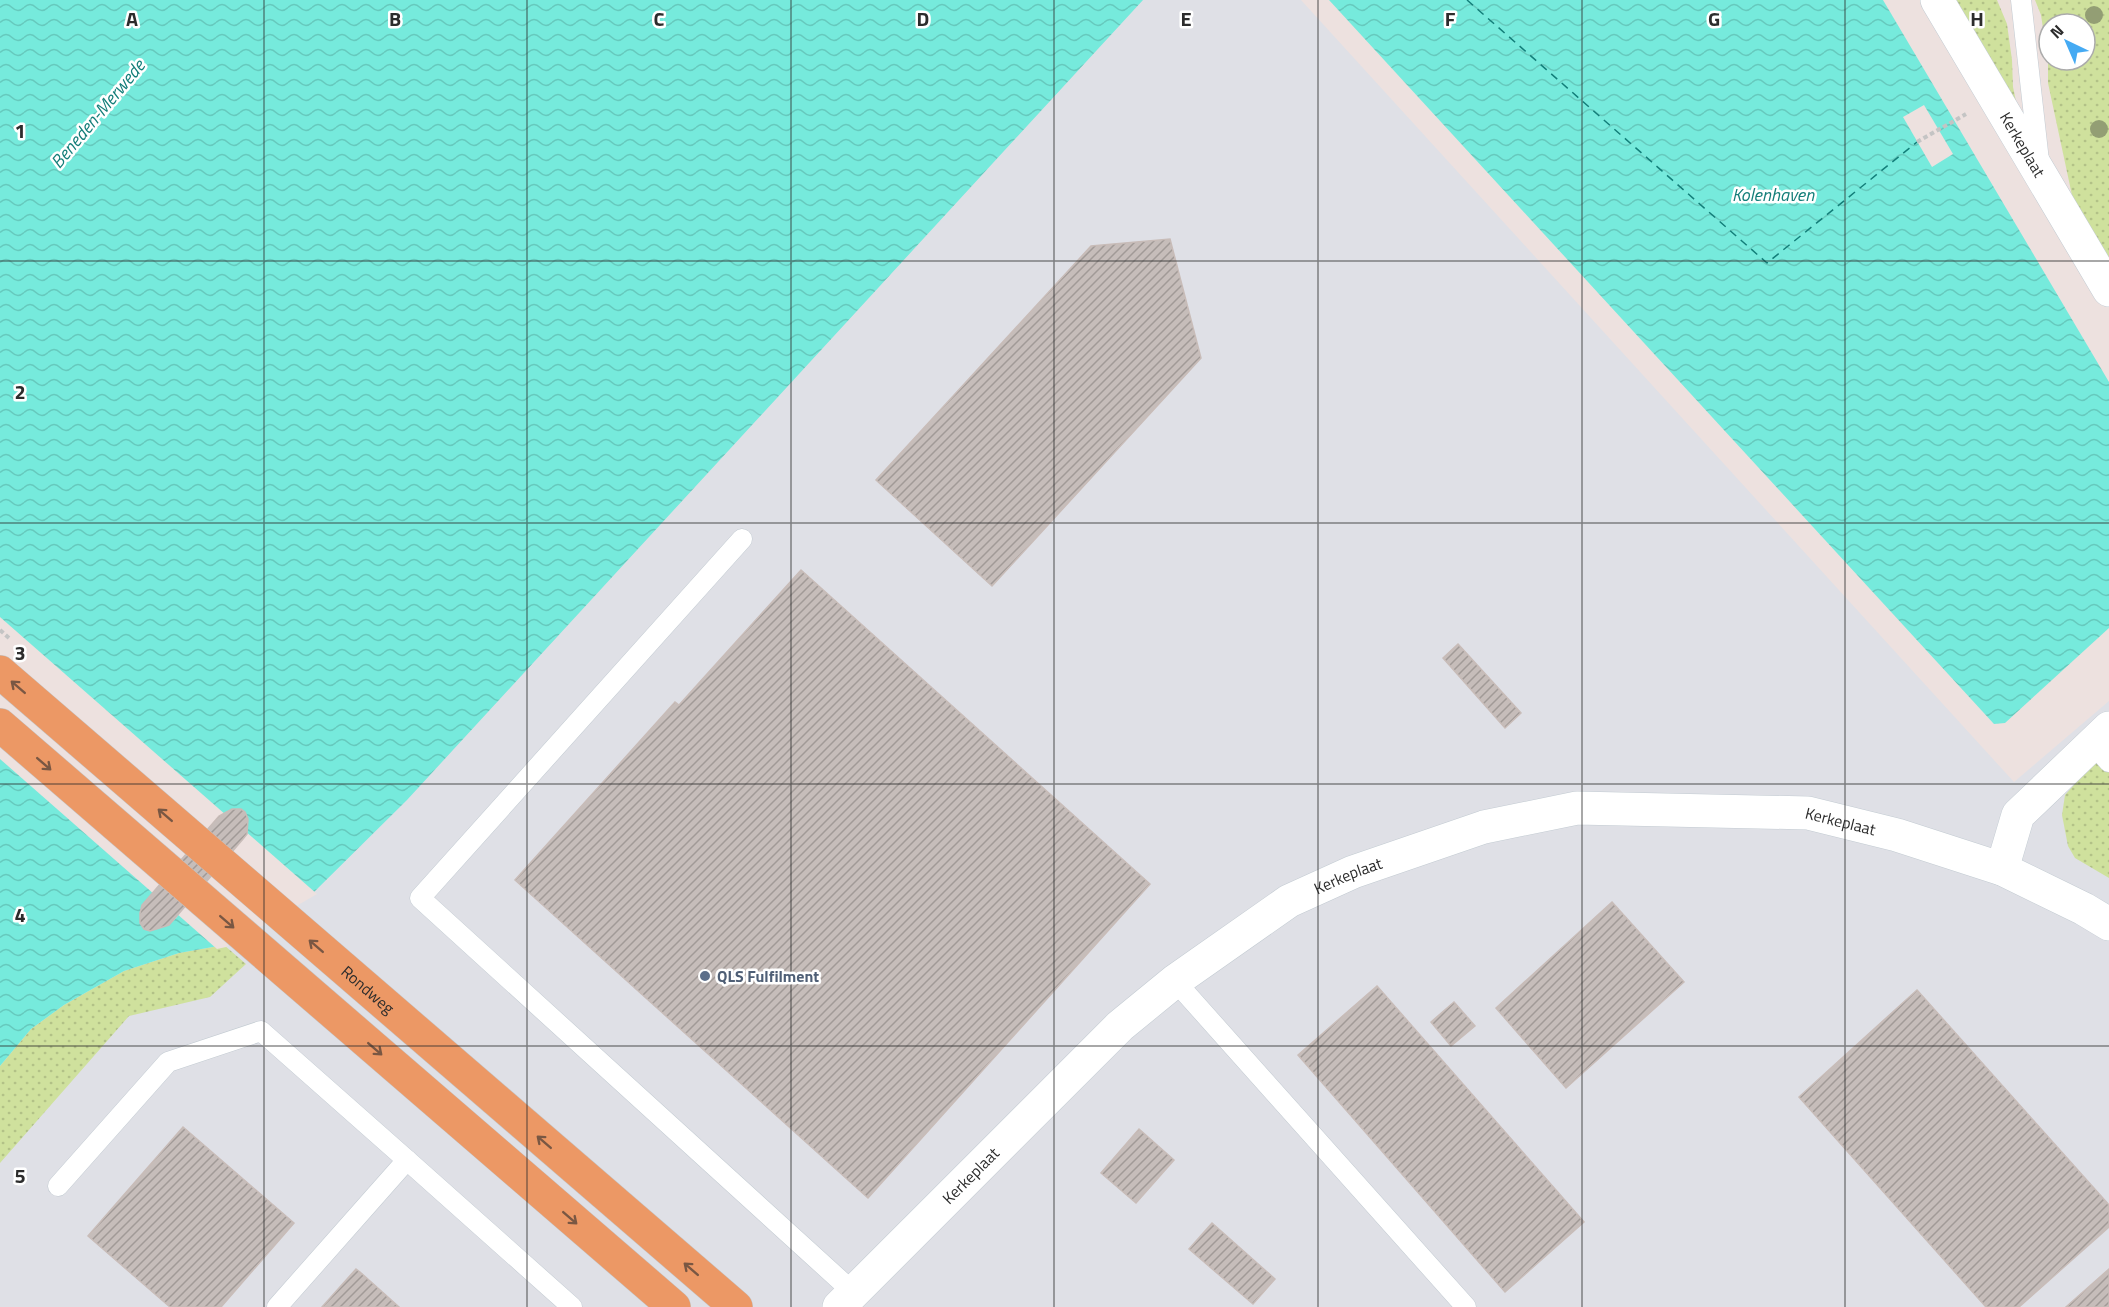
<svg xmlns="http://www.w3.org/2000/svg" width="2109" height="1307" viewBox="0 0 2109 1307" font-family="'Titillium Web',sans-serif">
<defs>
<pattern id="grass-dots" width="8" height="8" patternUnits="userSpaceOnUse" patternTransform="scale(1.5)"><rect width="8" height="8" fill="#cfe19d"/><path d="M2 2h.1M6 6h.1" fill="none" stroke="#b2c187" stroke-width="1.8" stroke-linecap="round"/></pattern>
<pattern id="water-waves" width="16" height="10" patternUnits="userSpaceOnUse" patternTransform="scale(1.5)"><rect width="16" height="10" fill="#76eadc"/><path d="M0 5q4-4 8 0t8 0" fill="none" stroke="#66c9bd"/></pattern>
<pattern id="building-hatch" width="6" height="6" patternUnits="userSpaceOnUse" patternTransform="scale(1.5)"><rect width="6" height="6" fill="#c6bdba"/><path d="M-1 1l2-2M0 6l6-6M5 7l2-2" fill="none" stroke="#a19a97"/></pattern>
</defs>
<rect width="100%" height="100%" fill="#ede1df"/>
<polygon fill="#dfe0e6" points="1104,0 1301,0 2014,782 2109,701 2109,1307 0,1307 0,1080"/>
<g fill="url(#grass-dots)" fill-rule="evenodd">
<polygon points="1948,0 1997,0 2007,24 2012,60 2013,87 2020,120"/>
<path d="M 2035,0 L 2109,0 L 2109,269 L 2076,214 L 2048,83 L 2048,61 L 2041,15 ZM 2049,24 L 2085,24 L 2085,60 L 2049,60 Z"/>
<polygon points="2109,746 2109,878 2075,858 2068,846 2062,815 2065,795"/>
<polygon points="224,945 246,964 210,997 129,1016 0,1163 0,1066 31,1029 64,1005 124,971 179,953"/>
</g>
<g fill="url(#water-waves)" fill-rule="evenodd">
<path d="M 0,0 L 1143,0 L 407,800 L 314,892 L 224,945 L 179,953 L 124,971 L 64,1005 L 31,1029 L 0,1066 ZM 232,809 L 241,809 L 245,812 L 248,819 L 243,839 L 176,918 L 169,925 L 150,931 L 140,923 L 140,913 L 143,905 L 219,816 Z"/>
<polygon points="1329,0 1883,0 2109,382 2109,628 2005,723 1994,724"/>
</g>
<g fill="#ede1df">
<polygon points="1924,105 1953,154 1932,167 1903,117"/>
<polygon points="0,617 226,815 155,895 0,759"/>
<polygon points="244,830 317,894 226,947 217,949 176,913"/>
</g>
<g fill="none" stroke-linecap="round" stroke-linejoin="round">
<polyline stroke="#137e79" stroke-width="1.5" stroke-dasharray="8 6" stroke-linecap="butt" points="1467,0 1767,263 1917,142"/>
</g>
<g fill="url(#building-hatch)" stroke="#c8bcb8" stroke-width="1.5">
<polygon points="1170,239 1201,358 992,586 876,480 1091,246"/>
<polygon points="801,570 1150,884 868,1198 515,880 675,702 679,705"/>
<polygon points="1458,644 1521,713 1505,728 1443,658"/>
<polygon points="232,809 241,809 245,812 248,819 247,834 243,839 169,925 150,931 144,929 140,923 140,913 142,905 219,816"/>
<polygon points="1612,902 1684,982 1566,1088 1496,1008"/>
<polygon points="1377,986 1584,1222 1505,1292 1298,1055"/>
<polygon points="1917,990 2109,1205 2109,1227 2019,1307 1986,1307 1799,1097"/>
<polygon points="1454,1002 1475,1026 1451,1046 1431,1022"/>
<polygon points="183,1127 294,1223 221,1307 170,1307 88,1236"/>
<polygon points="1139,1129 1174,1160 1136,1203 1101,1173"/>
<polygon points="1212,1223 1275,1279 1253,1304 1189,1249"/>
<polygon points="356,1269 360,1272 399,1307 322,1307"/>
<polygon points="2109,1269 2109,1307 2066,1307"/>
</g>
<g fill="none" stroke-linecap="round" stroke-linejoin="round">
<defs>
<g id="lane">
<polyline points="2021,0 2039,161"/>
<polyline points="742,539 420,898 853,1292"/>
<polyline points="2093,744 2109,762"/>
<polyline points="1175,981 1466,1307"/>
<polyline points="58,1186 168,1062 261,1031 407,1160"/>
<polyline points="277,1307 407,1160 572,1307"/>
</g>
<g id="street">
<path id="s1" d="M 1937,0 L 2109,290"/>
<polyline points="2002,869 2018,815 2109,728"/>
<path id="s2" d="M 839,1307 L 1120,1026 L 1175,981 L 1289,901 L 1353,872 L 1484,827 L 1577,808 L 1808,813 L 1897,835 L 2002,869 L 2084,909 L 2109,924"/>
</g>
<g id="primary">
<path id="s3" d="M 0,672 L 736,1307"/>
<polyline points="0,725 674,1307"/>
</g>
</defs>
<use href="#lane" stroke="#c3cbd2" stroke-width="21"/>
<use href="#street" stroke="#c3cbd2" stroke-width="34"/>
<use href="#primary" stroke="#c4c4c4" stroke-width="34"/>
<g stroke="#c4c4c4" stroke-width="4" stroke-dasharray="4.5 3" stroke-linecap="butt">
<polyline points="1917,142 1966,114"/>
<polyline points="0,630 9,638"/>
</g>
<use href="#lane" stroke="#fff" stroke-width="20"/>
<use href="#street" stroke="#fff" stroke-width="33"/>
<use href="#primary" stroke="#ec9865" stroke-width="33"/>
</g>
<g fill="#939e74">
<circle cx="2094" cy="15" r="9"/>
<circle cx="2099" cy="129" r="9"/>
</g>
<defs><path id="oneway-shaft" d="M-6 0H5M1.5-3L5.5 0L1.5 3" fill="none" stroke-width="1.6" stroke-linecap="round" stroke-linejoin="round" transform="scale(1.5)"/></defs>
<g stroke="#795743">
<use href="#oneway-shaft" transform="translate(18 687) rotate(-139)"/>
<use href="#oneway-shaft" transform="translate(44 764) rotate(41)"/>
<use href="#oneway-shaft" transform="translate(165 815) rotate(-139)"/>
<use href="#oneway-shaft" transform="translate(227 922) rotate(41)"/>
<use href="#oneway-shaft" transform="translate(316 946) rotate(-139)"/>
<use href="#oneway-shaft" transform="translate(375 1049) rotate(41)"/>
<use href="#oneway-shaft" transform="translate(544 1142) rotate(-139)"/>
<use href="#oneway-shaft" transform="translate(570 1218) rotate(41)"/>
<use href="#oneway-shaft" transform="translate(691 1269) rotate(-139)"/>
</g>
<path fill="none" stroke="#2c2c2c" stroke-width="1.5" stroke-opacity="0.55" d="M 264,0 L 264,1307M 527,0 L 527,1307M 791,0 L 791,1307M 1054,0 L 1054,1307M 1318,0 L 1318,1307M 1582,0 L 1582,1307M 1845,0 L 1845,1307M 0,261 L 2109,261M 0,523 L 2109,523M 0,784 L 2109,784M 0,1046 L 2109,1046"/>
<circle fill="#5c6f8a" stroke="#fff" stroke-width="2" cx="705" cy="976" r="6"/>
<g text-anchor="middle" stroke-width="5" stroke-linejoin="round" paint-order="stroke">
<g font-size="16" fill="#2c2c2c" stroke="#fff">
<text dy="6" stroke="none"><textPath href="#s1" startOffset="168">Kerkeplaat</textPath></text>
<text dy="6" stroke="none"><textPath href="#s2" startOffset="1176">Kerkeplaat</textPath></text>
<text dy="6" stroke="none"><textPath href="#s2" startOffset="672">Kerkeplaat</textPath></text>
<text dy="6" stroke="none"><textPath href="#s3" startOffset="486">Rondweg</textPath></text>
<text dy="6" stroke="none"><textPath href="#s2" startOffset="186">Kerkeplaat</textPath></text>
</g>
<g font-size="16" font-weight="bold" fill="#4e5e75" stroke="#fff" text-anchor="start">
<text x="717" y="982">QLS Fulfilment</text>
</g>
<g font-size="18" font-style="italic" fill="#137e79" stroke="#fff">
<text transform="translate(98 114) rotate(-50)" y="6">Beneden-Merwede</text>
<text x="1773" y="201">Kolenhaven</text>
</g>
</g>
<g font-size="20" text-anchor="middle" font-weight="bold" fill="#2c2c2c" stroke="#fff" stroke-width="5" stroke-linejoin="round" paint-order="stroke">
<text x="132" y="26">A</text>
<text x="395" y="26">B</text>
<text x="659" y="26">C</text>
<text x="923" y="26">D</text>
<text x="1186" y="26">E</text>
<text x="1450" y="26">F</text>
<text x="1714" y="26">G</text>
<text x="1977" y="26">H</text>
<text x="20" y="138">1</text>
<text x="20" y="399">2</text>
<text x="20" y="660">3</text>
<text x="20" y="922">4</text>
<text x="20" y="1183">5</text>
</g>
<g transform="translate(2067 42) rotate(316)"><circle r="28" fill="#ffffff" stroke="#ababab" stroke-width="1.5"/>
<path d="M0-4.5L10 22L0 15L-10 22Z" fill="#45aaf3"/>
<text y="-9" font-size="16" font-weight="bold" text-anchor="middle" fill="#2c2c2c">N</text>
</g>
</svg>
